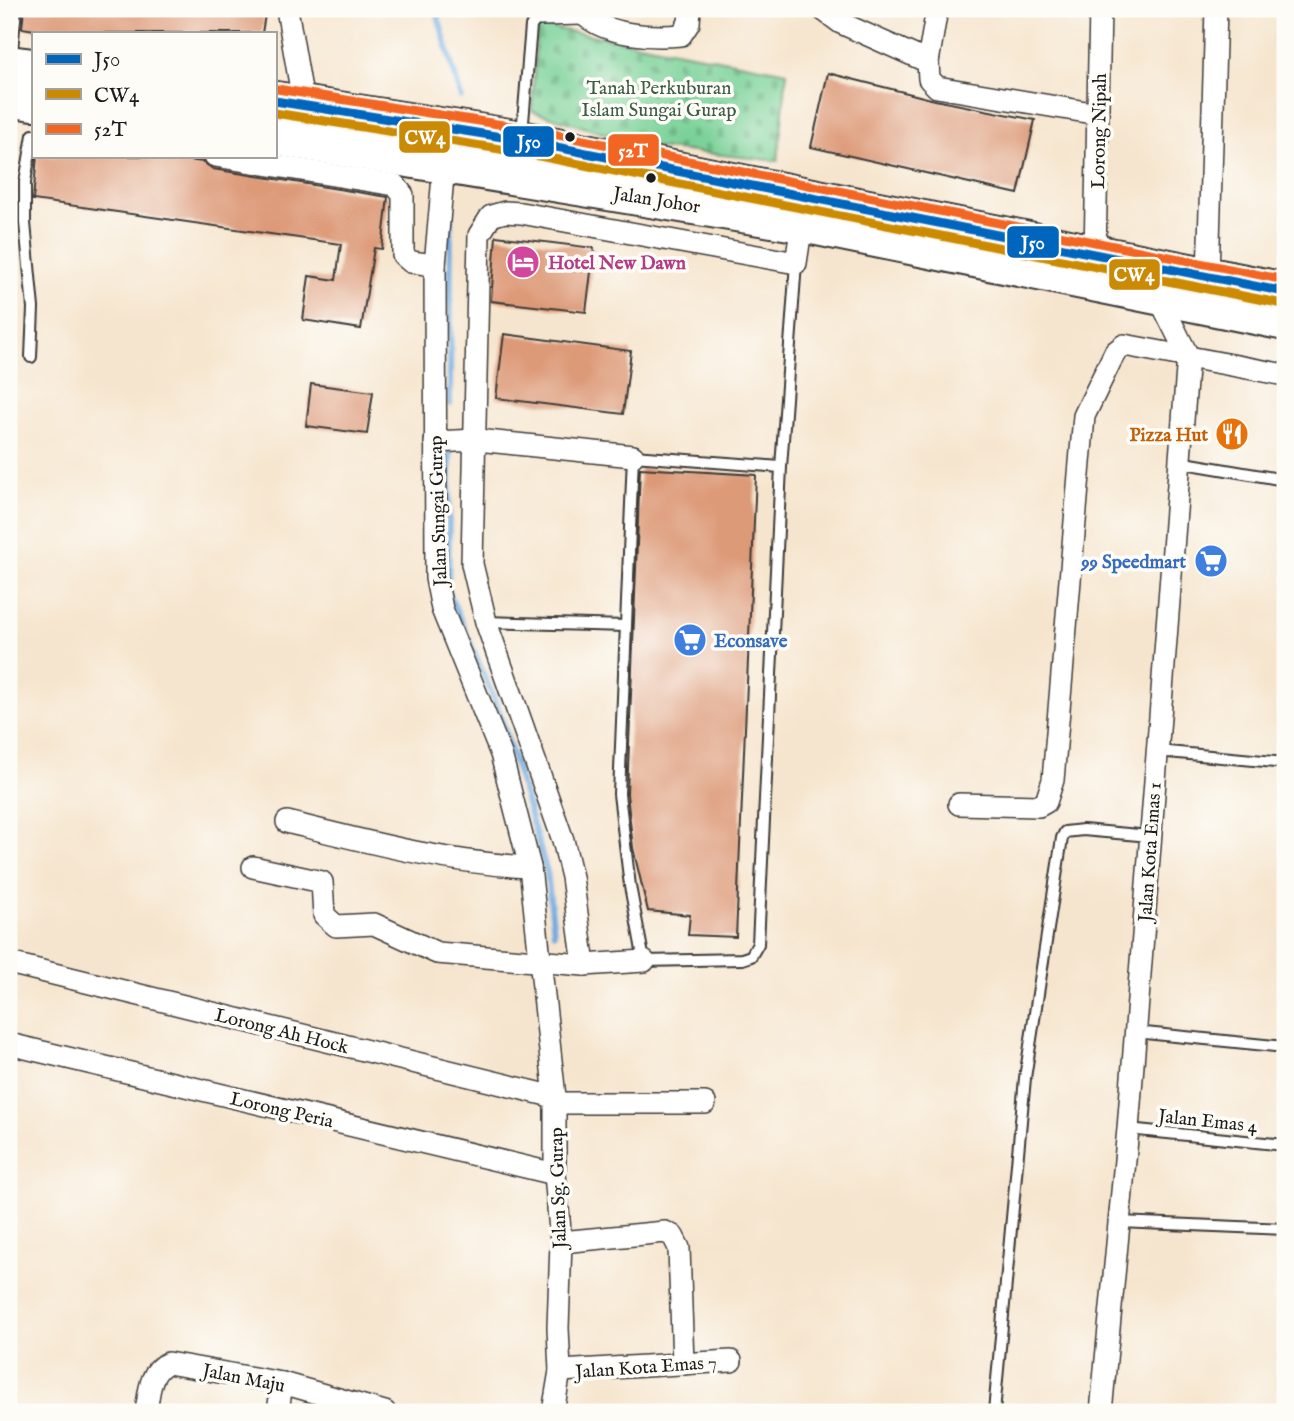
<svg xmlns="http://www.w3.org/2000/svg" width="1294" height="1421" viewBox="0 0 1294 1421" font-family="'IM FELL English',serif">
<defs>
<pattern id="cemetery-stones" width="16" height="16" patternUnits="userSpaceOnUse" patternTransform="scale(1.75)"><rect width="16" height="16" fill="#79d197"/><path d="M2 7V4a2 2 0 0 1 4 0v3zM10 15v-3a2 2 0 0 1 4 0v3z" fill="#68b382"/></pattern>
</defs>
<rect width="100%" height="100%" fill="#fdfcf7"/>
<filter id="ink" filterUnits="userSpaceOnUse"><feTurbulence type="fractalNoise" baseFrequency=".0143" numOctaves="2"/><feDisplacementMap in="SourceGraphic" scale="14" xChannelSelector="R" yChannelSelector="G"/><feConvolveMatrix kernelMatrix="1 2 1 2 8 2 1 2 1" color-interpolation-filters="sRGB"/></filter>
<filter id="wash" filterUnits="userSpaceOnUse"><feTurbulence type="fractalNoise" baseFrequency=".00686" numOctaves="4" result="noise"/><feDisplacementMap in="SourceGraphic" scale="28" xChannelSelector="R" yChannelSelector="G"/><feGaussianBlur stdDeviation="1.57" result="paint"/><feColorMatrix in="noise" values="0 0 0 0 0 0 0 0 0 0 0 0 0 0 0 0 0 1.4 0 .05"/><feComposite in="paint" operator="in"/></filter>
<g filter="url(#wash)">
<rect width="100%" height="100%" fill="#f6e5ce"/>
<polygon fill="url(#cemetery-stones)" stroke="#4a765a" stroke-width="2" points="537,25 787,72 778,161 648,147 532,111"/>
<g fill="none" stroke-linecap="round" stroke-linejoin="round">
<g stroke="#6face1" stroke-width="6">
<polyline points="436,9 461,97"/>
<polyline points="450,404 451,203"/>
<polyline points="450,445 448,591 500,713 547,872 554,933"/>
</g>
</g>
<g id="blocks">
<g fill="#dd9a78">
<polygon points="24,9 266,9 262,33 54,33 22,28"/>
<polygon points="828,73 935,100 1035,120 1018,194 811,147"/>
<polygon points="37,156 160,156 203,162 213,169 388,197 382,249 374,248 361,329 303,320 309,276 336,280 341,244 33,200"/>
<polygon points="496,236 594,248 586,312 491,301"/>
<polygon points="504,334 631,351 623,414 496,398"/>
<polygon points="311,384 373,392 367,434 306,426"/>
<polygon points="640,468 756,475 736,937 688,935 690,915 648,911 633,848 627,794"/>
</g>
</g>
</g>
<g filter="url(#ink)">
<use href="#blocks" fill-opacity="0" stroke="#3d3a37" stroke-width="2"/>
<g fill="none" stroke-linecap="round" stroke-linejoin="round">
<defs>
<g id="lane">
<polyline points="11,59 16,9"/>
<polyline points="522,134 531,26 540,15"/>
<polyline points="31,357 33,308 25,223 25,182 33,135"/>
<polyline points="1179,462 1285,480"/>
<polyline points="781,467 758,944 751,956 742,959 644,961 630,886 619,794 633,456 781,467 796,263"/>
<polyline points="486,622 626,626"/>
<polyline points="1157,751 1285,763"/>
<polyline points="1135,1032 1285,1047"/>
<polyline points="1128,1129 1285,1145"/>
<polyline points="1119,1222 1285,1229"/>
<polyline points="994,1412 1025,1078 1062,838 1065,832 1083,830 1150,836"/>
</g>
<g id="street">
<polyline points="287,9 305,113"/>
<polyline points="822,9 841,23 928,62 929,79 937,87 1098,114"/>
<path d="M 583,14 C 606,35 650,38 681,35 L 689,23 L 690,9"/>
<polyline points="540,15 583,14 595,9"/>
<polyline points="928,62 937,9"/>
<polyline points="445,155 435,265 436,578 442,609 501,754 530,867 555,1097 555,1174 561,1242 558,1328 560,1371 553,1412"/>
<polyline points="215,156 395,185 403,195 403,255 411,262 435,265"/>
<polyline points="1095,253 1100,9"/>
<polyline points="1208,276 1216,9"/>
<polyline points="435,442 477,440 633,456"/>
<polyline points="959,804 1039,806 1046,802 1053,780 1084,416 1115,352 1124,345 1285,375"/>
<path d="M 287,822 C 368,842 446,863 530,867"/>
<polyline points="253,867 322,882 324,915 336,926 374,924 437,953 584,965 644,961"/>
<polyline points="9,963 555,1097"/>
<polyline points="584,965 572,877 563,840 486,622 472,564 479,235 491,216 505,212 521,213 796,263 802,223"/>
<polyline points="9,1044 555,1174"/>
<polyline points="555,1103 705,1103"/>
<polyline points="561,1242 665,1232 673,1236 679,1248 683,1364"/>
<polyline points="560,1371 731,1361"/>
<path d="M 146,1412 C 149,1395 149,1370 168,1363 L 282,1383 L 385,1412"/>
<polyline points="278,1412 282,1383"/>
<polyline points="1101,1412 1128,1129 1188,356 1159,298"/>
</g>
<g id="highway">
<polyline points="9,65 33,68"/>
<polyline points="9,97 33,101"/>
<polyline points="275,101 521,140 1285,292"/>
<polyline points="275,136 802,223 1285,321"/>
</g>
</defs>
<use href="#lane" stroke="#3d3a37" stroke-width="14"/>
<use href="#street" stroke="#3d3a37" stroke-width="24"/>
<use href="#highway" stroke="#3d3a37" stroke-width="42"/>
<use href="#lane" stroke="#fff" stroke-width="10"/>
<use href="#street" stroke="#fff" stroke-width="21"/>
<use href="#highway" stroke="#fff" stroke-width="38"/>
<defs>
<polyline id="bus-1" points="275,101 521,140 1285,292"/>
<polyline id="bus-2" points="275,113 519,152 1283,304"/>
<polyline id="bus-3" points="277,89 523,128 1285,280"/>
</defs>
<use href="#bus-1" stroke="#fdfcf7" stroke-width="14"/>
<use href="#bus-2" stroke="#fdfcf7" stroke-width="14"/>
<use href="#bus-3" stroke="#fdfcf7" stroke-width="14"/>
<use href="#bus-1" stroke="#0065bd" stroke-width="9"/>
<use href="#bus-2" stroke="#cb8a06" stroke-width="9"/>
<use href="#bus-3" stroke="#f26522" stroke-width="9"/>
</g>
</g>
<defs>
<symbol id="hotel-disc" viewBox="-11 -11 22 22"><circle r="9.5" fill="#d1479c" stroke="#fdfcf7"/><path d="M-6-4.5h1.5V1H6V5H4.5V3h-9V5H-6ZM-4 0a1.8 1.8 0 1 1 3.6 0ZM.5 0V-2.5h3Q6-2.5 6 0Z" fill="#fff"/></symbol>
<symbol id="restaurant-disc" viewBox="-11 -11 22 22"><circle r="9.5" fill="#e8710a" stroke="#fdfcf7"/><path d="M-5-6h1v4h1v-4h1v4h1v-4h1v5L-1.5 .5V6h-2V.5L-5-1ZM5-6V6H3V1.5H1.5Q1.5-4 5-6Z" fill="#fff"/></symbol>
<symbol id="supermarket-disc" viewBox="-11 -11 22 22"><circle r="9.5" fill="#3f7fe0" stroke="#fdfcf7"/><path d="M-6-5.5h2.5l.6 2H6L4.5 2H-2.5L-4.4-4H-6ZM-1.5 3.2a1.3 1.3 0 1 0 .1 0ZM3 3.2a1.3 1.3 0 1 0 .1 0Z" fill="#fff"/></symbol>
</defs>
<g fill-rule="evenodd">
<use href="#hotel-disc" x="504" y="243" width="38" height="38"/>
<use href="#restaurant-disc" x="1213" y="415" width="38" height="38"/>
<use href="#supermarket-disc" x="1192" y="542" width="38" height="38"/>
<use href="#supermarket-disc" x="671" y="621" width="38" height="38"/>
</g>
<g fill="#1c1c1c" stroke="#fdfcf7" stroke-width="2.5">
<circle cx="570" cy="137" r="6"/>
<circle cx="651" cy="178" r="6"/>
</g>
<g text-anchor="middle" stroke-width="7" stroke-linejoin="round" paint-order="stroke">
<g font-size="19" fill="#3d5b47" stroke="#fdfcf7">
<text x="659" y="94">Tanah Perkuburan<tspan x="659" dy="22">Islam Sungai Gurap</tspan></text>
</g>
<g font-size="19" fill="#1c1c1c" stroke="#fdfcf7">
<text transform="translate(1098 131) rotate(-89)" y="7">Lorong Nipah</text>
<text transform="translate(657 199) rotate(9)" y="7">Jalan Johor</text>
<text transform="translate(437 511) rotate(-92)" y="7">Jalan Sungai Gurap</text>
<text transform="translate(1149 852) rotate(-86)" y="7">Jalan Kota Emas 1</text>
<text transform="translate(282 1030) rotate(14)" y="7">Lorong Ah Hock</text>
<text transform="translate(282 1109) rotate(13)" y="7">Lorong Peria</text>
<text transform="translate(1208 1120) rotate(6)" y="7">Jalan Emas 4</text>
<text transform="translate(557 1188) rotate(-92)" y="7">Jalan Sg. Gurap</text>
<text transform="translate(646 1366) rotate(-4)" y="7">Jalan Kota Emas 7</text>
<text transform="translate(244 1377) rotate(11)" y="7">Jalan Maju</text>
</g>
<g font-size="19" font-weight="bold" fill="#b23c85" stroke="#fdfcf7" text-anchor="start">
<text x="548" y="269">Hotel New Dawn</text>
</g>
<g font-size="19" font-weight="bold" fill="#c56008" stroke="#fdfcf7" text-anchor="end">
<text x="1208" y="441">Pizza Hut</text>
</g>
<g font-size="19" font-weight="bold" fill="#366cbe" stroke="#fdfcf7" text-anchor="end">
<text x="1186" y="568">99 Speedmart</text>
<text x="714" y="647" text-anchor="start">Econsave</text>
</g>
</g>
<g stroke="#fdfcf7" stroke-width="2.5">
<rect x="398" y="120" width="53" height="34" rx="7" fill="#cb8a06"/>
<rect x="502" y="125" width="53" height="33" rx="7" fill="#0065bd"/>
<rect x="607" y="133" width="53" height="34" rx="7" fill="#f26522"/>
<rect x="1006" y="225" width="54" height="34" rx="7" fill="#0065bd"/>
<rect x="1108" y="258" width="53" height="33" rx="7" fill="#cb8a06"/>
</g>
<g font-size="19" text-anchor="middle" font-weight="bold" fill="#fff">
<text x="425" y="144">CW4</text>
<text x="529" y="148">J50</text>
<text x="633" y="157">52T</text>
<text x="1033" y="249">J50</text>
<text x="1134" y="281">CW4</text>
</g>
<rect width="1294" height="1421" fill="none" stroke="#fdfcf7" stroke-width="35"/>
<rect x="32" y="32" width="245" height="126" fill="#fdfcf7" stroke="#a3a29f" stroke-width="2"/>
<rect x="46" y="54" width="35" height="10" fill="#0065bd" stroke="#a3a29f" stroke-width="2"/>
<text x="94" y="66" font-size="21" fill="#1c1c1c">J50</text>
<rect x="46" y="89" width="35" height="10" fill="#cb8a06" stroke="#a3a29f" stroke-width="2"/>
<text x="94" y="102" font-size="21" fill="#1c1c1c">CW4</text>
<rect x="46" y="124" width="35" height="10" fill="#f26522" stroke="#a3a29f" stroke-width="2"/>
<text x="94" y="136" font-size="21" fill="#1c1c1c">52T</text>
</svg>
